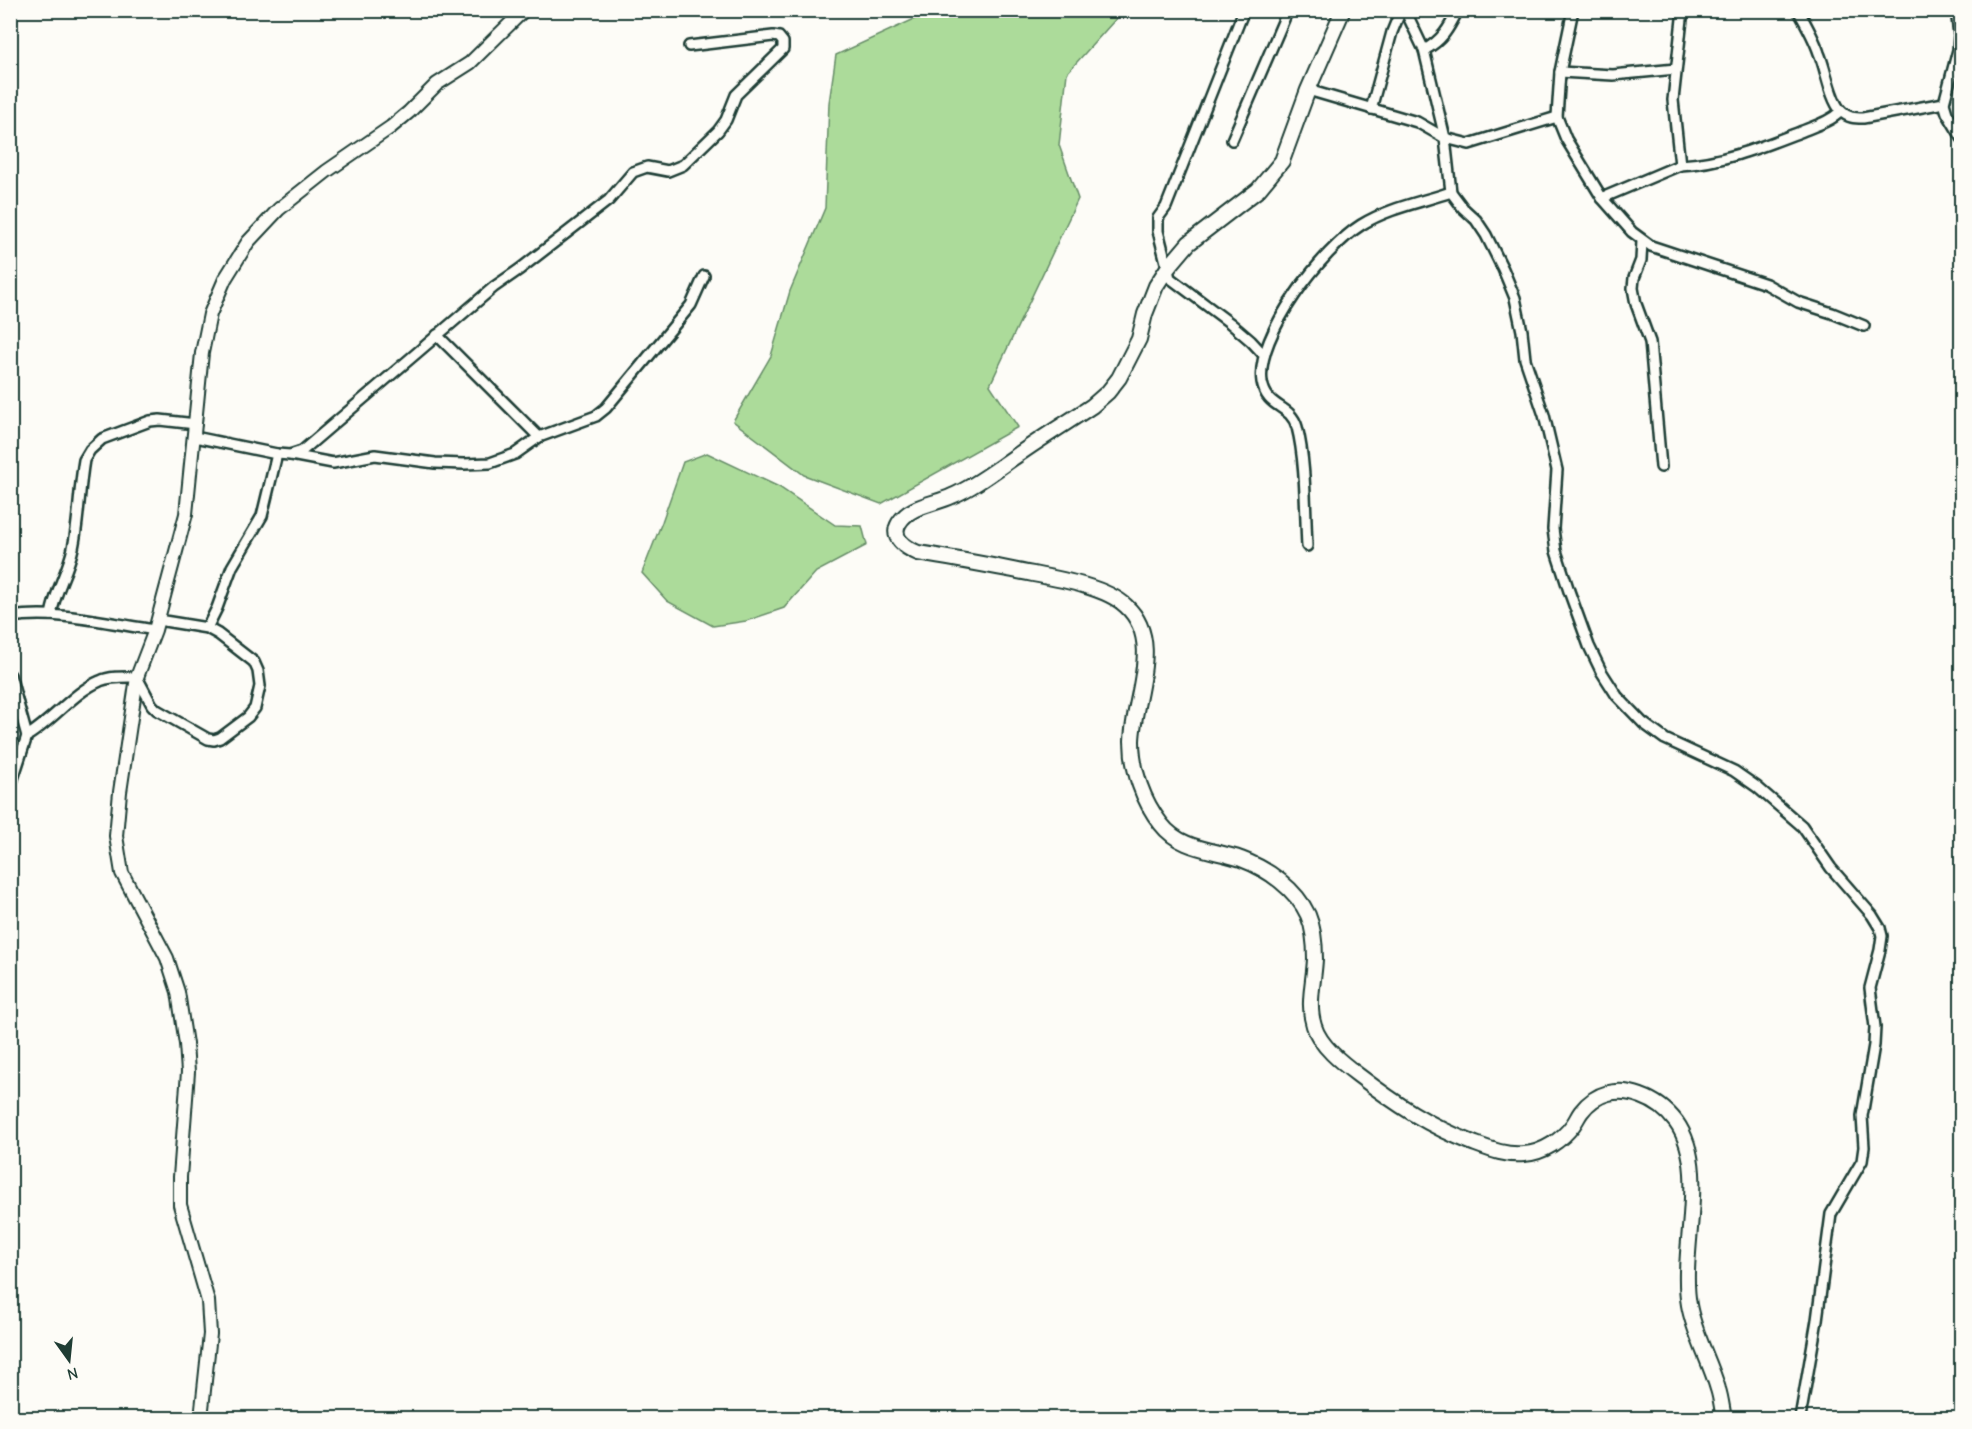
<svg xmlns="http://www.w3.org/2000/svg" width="1972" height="1429" viewBox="0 0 1972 1429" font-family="'Comic Neue',sans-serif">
<rect width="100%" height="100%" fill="#fdfcf7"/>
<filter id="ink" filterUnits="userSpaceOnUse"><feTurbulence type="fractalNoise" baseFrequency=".0167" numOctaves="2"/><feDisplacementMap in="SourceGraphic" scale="12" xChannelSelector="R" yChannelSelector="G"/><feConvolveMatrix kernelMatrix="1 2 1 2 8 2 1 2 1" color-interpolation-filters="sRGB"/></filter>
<g filter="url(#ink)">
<g fill="#acdb9a" stroke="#668c67" stroke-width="1.5">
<polygon points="934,10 1123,11 1067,73 1059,145 1078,199 990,385 1018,427 881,504 804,475 733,421 771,356 790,291 825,208 829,103 836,55"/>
<polygon points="707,453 779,487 835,525 862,526 867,545 816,572 784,608 746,621 713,626 667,601 642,573 662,522 683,462"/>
</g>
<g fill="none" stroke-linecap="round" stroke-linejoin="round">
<defs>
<g id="minor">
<polyline points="1244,10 1166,207 1158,218 1158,231 1170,278 1230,323 1251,341 1264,355"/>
<polyline points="1405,10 1424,50 1445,138 1451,192 1463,208 1476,220 1486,235 1503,269 1515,298 1522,331 1525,359 1544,415 1557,470 1553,529 1556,551 1569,591 1589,646 1601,671 1617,696 1643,723 1665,739 1734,771 1757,787 1802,826 1831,868 1872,915 1880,928 1882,936 1880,950 1870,988 1875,1027 1874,1045 1862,1116 1864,1147 1862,1161 1831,1214 1817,1320 1800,1418"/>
<polyline points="1573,10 1560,72 1557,117 1566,139 1602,198 1632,232 1651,246 1766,284 1798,302 1832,313 1864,326"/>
<path d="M 1798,10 C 1806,24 1814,38 1819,53 C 1826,69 1830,99 1841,111 C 1848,118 1855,118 1863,118 L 1944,103"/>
<polyline points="1956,10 1959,35 1958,50 1944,103 1947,113 1962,138"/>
<path d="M 1424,50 C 1442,41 1449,28 1458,10"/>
<polyline points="1560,72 1613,75 1676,69"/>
<polyline points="1308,90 1417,122 1445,138 1469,144 1557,117"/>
<polyline points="1371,109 1392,32 1401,10"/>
<polyline points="1232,140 1288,10"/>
<path d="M 1680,165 C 1722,163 1761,147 1800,132 C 1814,126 1830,122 1841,111"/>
<polyline points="1602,198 1680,165 1673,100 1683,10"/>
<polyline points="1642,241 1641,260 1634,278 1633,288 1636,304 1650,342 1661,467"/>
<polyline points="437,335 539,437"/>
<polyline points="195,437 277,454 290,455 302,451 494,287 520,269 609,200 633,172 647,167 668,171 683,165 718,131 726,120 736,95 783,49 783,42 779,37 773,36 689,46"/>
<polyline points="291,455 333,463 375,455 435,463 464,464 490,463 515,454 539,437 596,416 606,408 691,305 704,276"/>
<path d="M 1307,546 C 1305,509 1306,462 1297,427 C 1290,403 1267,410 1262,382 C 1255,336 1323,249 1361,225 C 1388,208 1422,202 1451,192"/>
<path d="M 51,615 C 55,591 68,572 73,548 C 79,520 79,489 84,460 L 90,450 L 102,439 L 150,421 L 160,420 L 196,424"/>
<path d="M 10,617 C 58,610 108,623 155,630"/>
<polyline points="207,628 217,608 232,567 262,516 277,454"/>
<polyline points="10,675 27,736"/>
<path d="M 10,788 L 27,736 C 52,721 74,692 100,681 C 111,676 125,677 137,677 L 152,705 L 157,710 L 208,739 L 214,740 L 220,738 L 248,717 L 255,708 L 260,686 L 258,671 L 254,662 L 218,634 L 207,628 L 158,620"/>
</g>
<polyline id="tertiary" points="201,1418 210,1334 208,1301 180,1205 180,1177 188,1072 186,1044 178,992 167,958 122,873 116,836 120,792 137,677 155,630 186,514 202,353 210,314 225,279 248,242 279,209 327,171 391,127 409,112 437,84 470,63 524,10"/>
<path id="secondary" d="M 1343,10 L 1308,90 L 1282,161 L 1258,190 L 1189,243 L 1167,269 L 1156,286 L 1145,314 L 1139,339 L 1119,378 L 1108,392 L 1092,406 C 1068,422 1043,437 1019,454 C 998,468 976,486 952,496 C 936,504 910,505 899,523 C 890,538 906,548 918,553 C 950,558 982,564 1013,570 C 1045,577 1103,584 1126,606 C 1164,641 1133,698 1132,741 C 1132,770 1143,801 1161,824 C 1181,850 1212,849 1241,859 C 1268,869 1296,889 1308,915 C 1314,929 1315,944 1315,959 C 1314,981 1307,1005 1314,1026 C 1320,1046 1342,1063 1358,1075 C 1396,1104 1429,1126 1473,1143 C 1489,1149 1506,1156 1524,1154 C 1543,1153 1562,1140 1573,1125 C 1576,1121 1578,1116 1581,1112 C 1596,1092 1618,1087 1641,1096 C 1655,1101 1667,1110 1676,1122 C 1710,1169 1679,1249 1689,1305 C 1694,1334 1710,1361 1718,1389 C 1721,1398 1722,1409 1724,1418"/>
</defs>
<use href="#minor" stroke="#1f3d34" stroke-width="14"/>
<use href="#tertiary" stroke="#1f3d34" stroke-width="16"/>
<use href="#secondary" stroke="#1f3d34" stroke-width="18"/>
<use href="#minor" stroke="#fdfcf7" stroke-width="9"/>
<use href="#tertiary" stroke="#fdfcf7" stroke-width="12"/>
<use href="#secondary" stroke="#fdfcf7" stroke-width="14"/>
</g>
</g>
<rect width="1972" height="1429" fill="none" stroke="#fdfcf7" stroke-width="36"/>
<rect x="18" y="18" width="1936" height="1393" fill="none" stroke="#1f3d34" stroke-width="2" filter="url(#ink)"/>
<g transform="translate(69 1360) rotate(165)" stroke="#fdfcf7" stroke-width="4.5" paint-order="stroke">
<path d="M0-4.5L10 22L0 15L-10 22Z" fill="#1f3d34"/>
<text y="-9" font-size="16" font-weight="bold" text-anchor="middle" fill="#1f3d34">N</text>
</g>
</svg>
